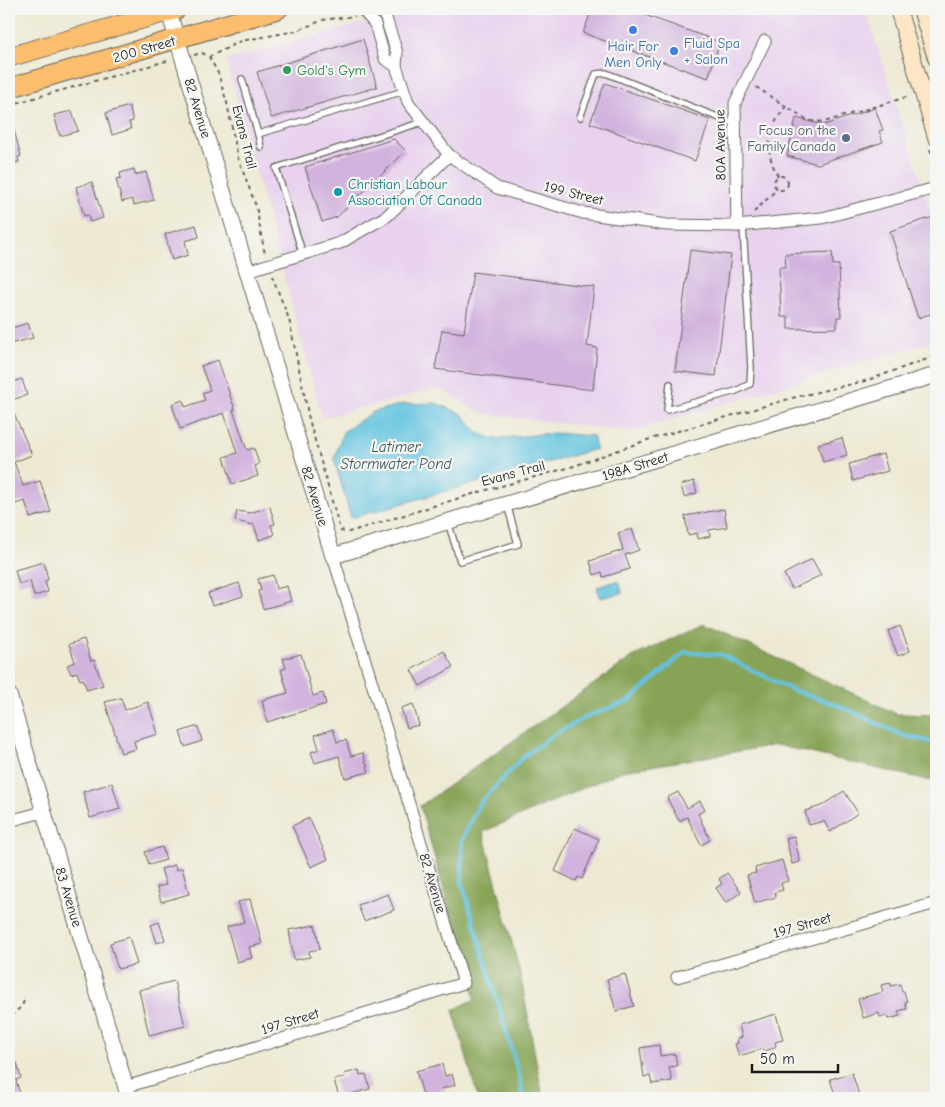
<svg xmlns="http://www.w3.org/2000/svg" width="945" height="1107" viewBox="0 0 945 1107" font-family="'Comic Neue',sans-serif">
<rect width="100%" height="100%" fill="#f6f6f2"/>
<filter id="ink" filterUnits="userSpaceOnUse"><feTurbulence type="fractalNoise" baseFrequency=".02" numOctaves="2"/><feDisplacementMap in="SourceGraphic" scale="10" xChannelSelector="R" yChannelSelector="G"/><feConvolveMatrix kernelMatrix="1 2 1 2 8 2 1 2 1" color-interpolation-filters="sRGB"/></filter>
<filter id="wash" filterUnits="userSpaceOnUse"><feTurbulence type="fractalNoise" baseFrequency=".0096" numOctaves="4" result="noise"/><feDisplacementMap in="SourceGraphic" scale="20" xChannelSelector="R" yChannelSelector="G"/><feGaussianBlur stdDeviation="1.12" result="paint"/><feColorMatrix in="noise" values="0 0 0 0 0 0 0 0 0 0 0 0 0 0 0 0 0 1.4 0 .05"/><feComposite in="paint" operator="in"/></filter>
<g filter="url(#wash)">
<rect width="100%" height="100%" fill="#ede9d3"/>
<polygon fill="#e8d2ee" points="416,9 865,9 936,227 936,340 631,432 481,413 438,388 322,418 226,60"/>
<polygon fill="#87a456" stroke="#526039" points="704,624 897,714 936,715 936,782 776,745 622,771 483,832 520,973 543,1098 478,1098 453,1010 475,999 420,806 634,656"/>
<g fill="#61c3df" stroke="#3e707e">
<polygon points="435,403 462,414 478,433 494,439 553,433 593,436 596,449 351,518 334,459 343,432 373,412 403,404"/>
<polygon points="617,581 620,583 622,593 600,598 597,587"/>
</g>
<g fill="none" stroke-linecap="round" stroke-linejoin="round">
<polyline stroke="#61c3df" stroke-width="4" points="523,1098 519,1075 462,882 462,840 479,804 523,757 553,735 590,715 629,701 685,652 722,655 792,690 835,704 902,735 936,743"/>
</g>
<g id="blocks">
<g fill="#d1b3de">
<polygon points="592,9 628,9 720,42 708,78 583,33"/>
<polygon points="363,39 377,87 271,118 257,72"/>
<polygon points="605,83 710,120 695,161 590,123"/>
<polygon points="129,106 133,121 129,122 131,129 112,135 106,113"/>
<polygon points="875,108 883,130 879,131 883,142 818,164 787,156 796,118 824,125"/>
<polygon points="72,111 78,131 60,136 54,115"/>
<polygon points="12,123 21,156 18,157 19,162 9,165 9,124"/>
<polygon points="394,139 406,151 337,217 322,222 305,167"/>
<polygon points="134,169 135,175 146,172 154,200 134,205 132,199 122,202 116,179 121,178 120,173"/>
<polygon points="92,182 103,218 90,222 88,215 84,216 76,187"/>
<polygon points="936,216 936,312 918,318 890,231"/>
<polygon points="196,225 199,237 185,241 188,255 172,260 165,234"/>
<polygon points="690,250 731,255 716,376 675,371"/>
<polygon points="832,252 833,265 839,265 841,317 837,317 837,328 788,329 788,317 781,317 779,267 786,267 785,254"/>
<polygon points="473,272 594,287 587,346 597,348 593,390 435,369 442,330 464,333"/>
<polygon points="28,323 33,338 13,343 9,329"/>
<polygon points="218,360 235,410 233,410 247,450 254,448 259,464 255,466 258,476 232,484 224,457 237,453 224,413 180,429 172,404 183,400 185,407 205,400 202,393 210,390 201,366"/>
<polygon points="22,379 27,395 9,401 9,383"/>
<polygon points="9,402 32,455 14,462 23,486 40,481 51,512 30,518 25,501 9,506"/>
<polygon points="842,438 847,455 823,462 818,444"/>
<polygon points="883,454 888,471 853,481 849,464"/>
<polygon points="694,481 697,493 684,497 681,485"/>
<polygon points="270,507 275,524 271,525 274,535 259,540 254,525 235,521 237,511 249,513"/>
<polygon points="724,509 727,527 709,530 710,536 698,539 697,533 688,535 685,516"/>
<polygon points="632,529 639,550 625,555 630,569 603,577 602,572 594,575 590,561 623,550 618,533"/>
<polygon points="812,559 821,575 792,589 784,574"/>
<polygon points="44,562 48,580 45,581 48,592 34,596 30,581 19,584 15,570"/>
<polygon points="273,575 276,589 287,586 291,601 263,609 258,591 261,590 258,579"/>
<polygon points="239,583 243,596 212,606 208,593"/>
<polygon points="900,626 910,651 898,656 888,631"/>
<polygon points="84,639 91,661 94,660 103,685 87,690 83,679 80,680 77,672 71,674 67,665 75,662 69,644"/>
<polygon points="444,651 453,667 420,686 411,670"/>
<polygon points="301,654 313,696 323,693 326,704 267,722 262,700 288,693 281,670 286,668 283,659"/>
<polygon points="121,698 125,710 148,702 158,734 134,741 136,749 121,753 105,702"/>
<polygon points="413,704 419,725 407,728 401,708"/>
<polygon points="198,726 202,741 185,747 180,732"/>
<polygon points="333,729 337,742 346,740 351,756 363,753 369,772 345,778 339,756 315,763 311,752 319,749 315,735"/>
<polygon points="112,783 120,809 90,818 83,792"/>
<polygon points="844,791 858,813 830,832 824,821 809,825 805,811 821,806"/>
<polygon points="678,792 687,808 700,801 705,810 698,814 710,840 701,845 687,817 679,821 667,798"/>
<polygon points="309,818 328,859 311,867 292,826"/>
<polygon points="575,828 599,839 582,879 578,877 576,881 555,871"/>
<polygon points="794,836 800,862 792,864 786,838"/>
<polygon points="162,847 166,860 149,865 145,852"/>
<polygon points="782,860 788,881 781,883 783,890 775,892 776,897 755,903 747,875 756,873 755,868"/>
<polygon points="175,865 176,870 182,868 189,894 161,902 157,887 166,885 161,869"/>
<polygon points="727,873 741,892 726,903 716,888 722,884 719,879"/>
<polygon points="388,894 394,910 364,921 358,905"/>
<polygon points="250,899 262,944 249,947 252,958 237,962 227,927 244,922 238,902"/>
<polygon points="159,922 165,940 157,943 151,925"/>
<polygon points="315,925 320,949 309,951 310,957 294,960 289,930"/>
<polygon points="129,937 137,964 118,969 110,943"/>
<polygon points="625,974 634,1006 616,1011 607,979"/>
<polygon points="174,981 185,1026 149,1035 139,990"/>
<polygon points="891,983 891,986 900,984 902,992 904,991 907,1002 905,1002 907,1009 898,1011 900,1016 888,1019 887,1015 880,1017 879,1013 863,1018 858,999 883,992 881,985"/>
<polygon points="776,1014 783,1040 775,1042 776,1046 771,1049 765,1051 762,1049 739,1056 735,1044 738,1043 737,1039 742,1037 739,1025"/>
<polygon points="659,1045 660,1056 675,1054 677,1066 669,1067 672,1081 652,1084 650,1076 644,1077 640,1048"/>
<polygon points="12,1062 12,1064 17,1063 21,1078 16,1080 21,1098 9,1098 9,1063"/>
<polygon points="442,1064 445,1076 452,1074 455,1085 441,1089 443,1097 424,1098 416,1071"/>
<polygon points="359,1070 360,1075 366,1074 370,1089 339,1097 334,1080 345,1077 344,1074"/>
<polygon points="852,1073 860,1098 836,1098 830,1079"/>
</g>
</g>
</g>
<g filter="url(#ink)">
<use href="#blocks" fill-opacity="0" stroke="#65645c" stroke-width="1"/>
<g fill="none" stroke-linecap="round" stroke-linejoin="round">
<defs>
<g id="service">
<polyline points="242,79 258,134 404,91"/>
<polyline points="580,117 596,74 606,73 735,124"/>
<polyline points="258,134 261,147"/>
<polyline points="303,255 276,168 423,122"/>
<polyline points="670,384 667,410 736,391 750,384 751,367 743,225"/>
<polyline points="448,522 460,561 518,544 507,504"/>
</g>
<g id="minor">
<polyline points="362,9 375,24 385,59 396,66"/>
<polyline points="383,9 397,53 396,66 408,102 449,155 497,188 583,213 667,225 737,226 822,218 936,188"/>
<polyline points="737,226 735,103 765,41"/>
<polyline points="247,271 340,243 387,216 449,155"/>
<polyline points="9,821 43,812"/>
<polyline points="677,977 936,903"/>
<polyline points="126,1087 464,983 333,556"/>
</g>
<g id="tertiary">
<polyline points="168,9 333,556 936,375"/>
<polyline points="9,695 129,1098"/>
</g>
<g id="secondary">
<polyline points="898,9 936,137"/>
<polyline points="921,9 936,58"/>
</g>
<g id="primary">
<polyline points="9,57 177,9"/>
<polyline points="9,88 278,9"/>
</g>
</defs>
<use href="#service" stroke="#65645c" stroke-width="8"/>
<use href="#minor" stroke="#65645c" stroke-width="13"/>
<use href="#tertiary" stroke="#65645c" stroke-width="17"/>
<use href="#secondary" stroke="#65645c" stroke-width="18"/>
<use href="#primary" stroke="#65645c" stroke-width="21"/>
<g stroke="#65645c" stroke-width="2" stroke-dasharray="4 4" stroke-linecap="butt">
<polyline points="194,55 202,53 208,56"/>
<polyline points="209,57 218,73 227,103 238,158 256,206 265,255"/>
<polyline points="209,57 241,41 296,31 323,20 355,16"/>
<polyline points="756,87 809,121 824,122 910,96"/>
<polyline points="9,105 170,60"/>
<polyline points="930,149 936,166"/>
<polyline points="936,166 935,171 936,175"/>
<path d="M 778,176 C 763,150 768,129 786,106"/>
<circle cx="781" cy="183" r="7"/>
<polyline points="754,212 777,189"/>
<polyline points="272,276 289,319 309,419 339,526 343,530"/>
<polyline points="340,531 349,532 476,493 571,467 647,440 796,397 865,381 936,356"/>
<path d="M 11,1016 C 17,1010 25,1006 24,997"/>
</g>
<use href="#service" stroke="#fff" stroke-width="5.5"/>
<use href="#minor" stroke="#fff" stroke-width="11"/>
<use href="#tertiary" stroke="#fff" stroke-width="15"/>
<use href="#secondary" stroke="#fde5c5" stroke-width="16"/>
<use href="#primary" stroke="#fbbd6e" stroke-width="19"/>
</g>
</g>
<g fill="#3f7fe0" stroke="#f6f6f2" stroke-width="2">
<circle cx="633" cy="30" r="5"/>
<circle cx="674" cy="51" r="5"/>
</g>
<circle fill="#2e9e5b" stroke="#f6f6f2" stroke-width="2" cx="287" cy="70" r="5"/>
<circle fill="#5c6f8a" stroke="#f6f6f2" stroke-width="2" cx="846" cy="138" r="5"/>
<circle fill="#0f9aa8" stroke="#f6f6f2" stroke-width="2" cx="338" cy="192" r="5"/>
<g text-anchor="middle" stroke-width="4.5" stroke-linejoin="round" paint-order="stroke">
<g font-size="14" fill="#366cbe" stroke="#f6f6f2" text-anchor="start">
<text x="684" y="48">Fluid Spa<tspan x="684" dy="16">+ Salon</tspan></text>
<text x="633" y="51" text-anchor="middle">Hair For<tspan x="633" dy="16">Men Only</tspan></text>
</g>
<g font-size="14" fill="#1c1c1c" stroke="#f6f6f2">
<text transform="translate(144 49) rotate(-16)" y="5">200 Street</text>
<text transform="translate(198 108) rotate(73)" y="5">82 Avenue</text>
<text transform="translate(245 137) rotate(76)" y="5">Evans Trail</text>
<text transform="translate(720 145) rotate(-91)" y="5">80A Avenue</text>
<text transform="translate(574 193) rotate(14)" y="5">199 Street</text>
<text transform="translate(635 466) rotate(-17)" y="5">198A Street</text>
<text transform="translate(513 473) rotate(-15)" y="5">Evans Trail</text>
<text transform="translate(315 496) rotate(73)" y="5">82 Avenue</text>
<text transform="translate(433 883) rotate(73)" y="5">82 Avenue</text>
<text transform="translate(69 897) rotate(73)" y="5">83 Avenue</text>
<text transform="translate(802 925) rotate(-16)" y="5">197 Street</text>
<text transform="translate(290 1021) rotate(-17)" y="5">197 Street</text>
</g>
<g font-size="14" fill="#27864d" stroke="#f6f6f2" text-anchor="start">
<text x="297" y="75">Gold's Gym</text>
</g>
<g font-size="14" fill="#4e5e75" stroke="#f6f6f2" text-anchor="end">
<text x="836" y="135">Focus on the<tspan x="836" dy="16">Family Canada</tspan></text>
</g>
<g font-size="14" fill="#0d838f" stroke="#f6f6f2" text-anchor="start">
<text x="348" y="189">Christian Labour<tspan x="348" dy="16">Association Of Canada</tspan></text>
</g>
<g font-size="15" font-style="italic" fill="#345660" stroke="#f6f6f2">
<text x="396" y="452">Latimer<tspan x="396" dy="17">Stormwater Pond</tspan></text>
</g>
</g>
<rect width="945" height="1107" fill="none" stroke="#f6f6f2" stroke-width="30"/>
<path d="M752 1064v8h86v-8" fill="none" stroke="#1c1c1c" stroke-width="2.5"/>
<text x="760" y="1064" font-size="15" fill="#1c1c1c" stroke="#f6f6f2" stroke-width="4" paint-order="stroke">50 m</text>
</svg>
